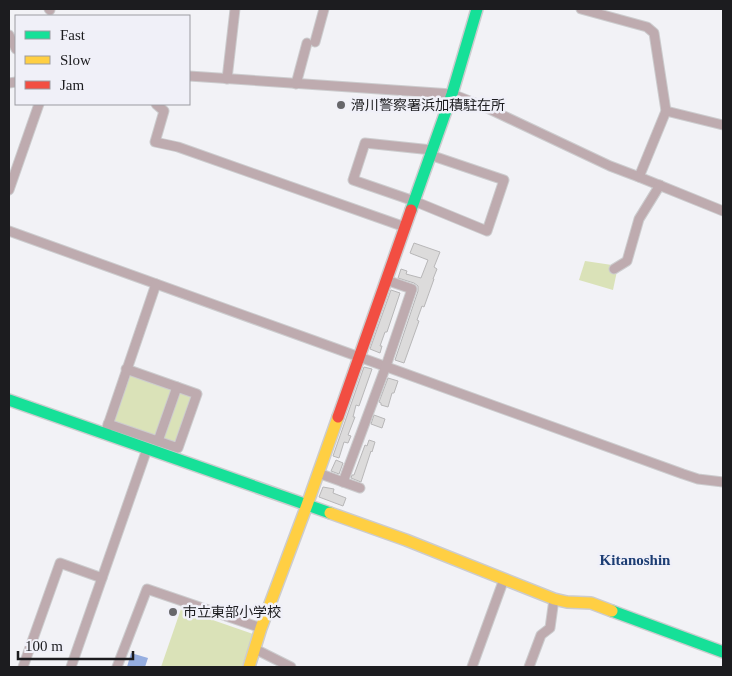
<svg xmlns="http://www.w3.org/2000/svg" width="732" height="676" viewBox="0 0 732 676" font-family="'Times New Roman','Noto Sans JP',serif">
<rect width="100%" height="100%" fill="#f2f2f6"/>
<g fill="#dae2b8">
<polygon points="585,261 612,265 617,271 613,290 579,280"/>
<polygon points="131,366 201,392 180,450 110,427"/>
<polygon points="181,609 253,634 242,667 161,667"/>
</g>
<polygon fill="#96aee0" points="131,653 148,658 145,667 127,667"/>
<g fill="#dcdbdb" stroke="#b8b7b8">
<polygon points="414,243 440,252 434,267 437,269 433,279 434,279 424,307 422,306 417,320 419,321 404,363 395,360 418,291 418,286 414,283 398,278 401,269 407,271 406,274 421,278 428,260 410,253"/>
<polygon points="391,290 400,293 387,332 385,332 380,346 382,346 380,353 370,349"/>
<polygon points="364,367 372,369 359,406 356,405 353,417 355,417 348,435 351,436 348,443 344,442 339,458 333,456"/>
<polygon points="388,378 398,381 394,393 392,393 388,407 381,405 381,403 379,402"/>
<polygon points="374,415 385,419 382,428 371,424"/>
<polygon points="369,440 375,442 372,452 371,451 361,482 351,478 352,475 354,475 365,445 367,446"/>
<polygon points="336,460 343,463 339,474 331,471"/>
<polygon points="323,487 334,489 333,493 346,498 343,506 319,497"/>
</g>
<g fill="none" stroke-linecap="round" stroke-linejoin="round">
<defs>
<g id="street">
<polyline points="49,9 50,10"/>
<polyline points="581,9 647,27 654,33 666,111 639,177"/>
<polyline points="9,35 16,49"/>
<polyline points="315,42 324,9"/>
<polyline points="189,76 452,94 485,107 610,166 639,177 723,211"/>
<polyline points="227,79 235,9"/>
<polyline points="9,83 16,82"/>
<polyline points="296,84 307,43"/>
<polyline points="156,104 164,111 155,142 178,147 405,227"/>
<polyline points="666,111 723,125"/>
<polyline points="430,155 504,180 487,231 414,201 353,180 365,143 432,150"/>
<polyline points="9,190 39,104"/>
<polyline points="9,231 315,341 683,474 698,479 723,482"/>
<polyline points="614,269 627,261 639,219 660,185"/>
<polyline points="108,424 178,448 197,394 126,369"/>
<polyline points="107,428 156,284"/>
<polyline points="158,441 177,387"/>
<polyline points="318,473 360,488"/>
<polyline points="343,482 386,366 412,289 386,280"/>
<polyline points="255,649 291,667"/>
<polyline points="23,667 60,563 102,578"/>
<polyline points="71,667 147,449"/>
<polyline points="117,667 147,589 261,628"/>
<polyline points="472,667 504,579"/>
<polyline points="529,667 541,635 550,628 554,599"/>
</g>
<g id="fast">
<polyline points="411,210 452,94 477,9"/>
<polyline points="9,400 330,513"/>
<polyline points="612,611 723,652"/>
</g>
<g id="slow">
<polyline points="330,513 406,540 554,599 567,602 591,603 612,611"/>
<polyline points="249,667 261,628 307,505 338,417"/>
</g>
<polyline id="jam" points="338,417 411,210"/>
</defs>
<use href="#street" stroke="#ccccce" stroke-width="11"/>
<use href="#fast" stroke="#ccccce" stroke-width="14"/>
<use href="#slow" stroke="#ccccce" stroke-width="14"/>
<use href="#jam" stroke="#ccccce" stroke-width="14"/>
<use href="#street" stroke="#beabaf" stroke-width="9"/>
<use href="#fast" stroke="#16e098" stroke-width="11"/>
<use href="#slow" stroke="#ffcf43" stroke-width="11"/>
<use href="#jam" stroke="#f24e42" stroke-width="11"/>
</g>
<g fill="#67676a" stroke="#f0f0f8" stroke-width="2">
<circle cx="341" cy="105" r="5"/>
<circle cx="173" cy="612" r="5"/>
</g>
<g text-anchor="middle" stroke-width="5" stroke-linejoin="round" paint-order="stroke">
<g font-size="14" fill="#1c1c1f" stroke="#f0f0f8" text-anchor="start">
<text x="351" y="110">滑川警察署浜加積駐在所</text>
<text x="183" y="617">市立東部小学校</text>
</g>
<g font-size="15" font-weight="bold" fill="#1c3d73" stroke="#f0f0f8">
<text x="635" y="565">Kitanoshin</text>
</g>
</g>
<rect width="732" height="676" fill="none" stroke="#1c1c1f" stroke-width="20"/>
<rect x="15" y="15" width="175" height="90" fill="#f0f0f8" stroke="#9b9ba1"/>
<rect x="25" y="31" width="25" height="8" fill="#16e098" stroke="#9b9ba1"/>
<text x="60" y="40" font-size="15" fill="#1c1c1f">Fast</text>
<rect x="25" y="56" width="25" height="8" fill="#ffcf43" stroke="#9b9ba1"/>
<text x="60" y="65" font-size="15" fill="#1c1c1f">Slow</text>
<rect x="25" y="81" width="25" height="8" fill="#f24e42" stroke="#9b9ba1"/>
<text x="60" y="90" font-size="15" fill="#1c1c1f">Jam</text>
<path d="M18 651v8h115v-8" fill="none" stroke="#1c1c1f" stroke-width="2.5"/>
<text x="25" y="651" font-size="15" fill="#1c1c1f" stroke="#f0f0f8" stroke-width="4" paint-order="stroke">100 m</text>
</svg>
